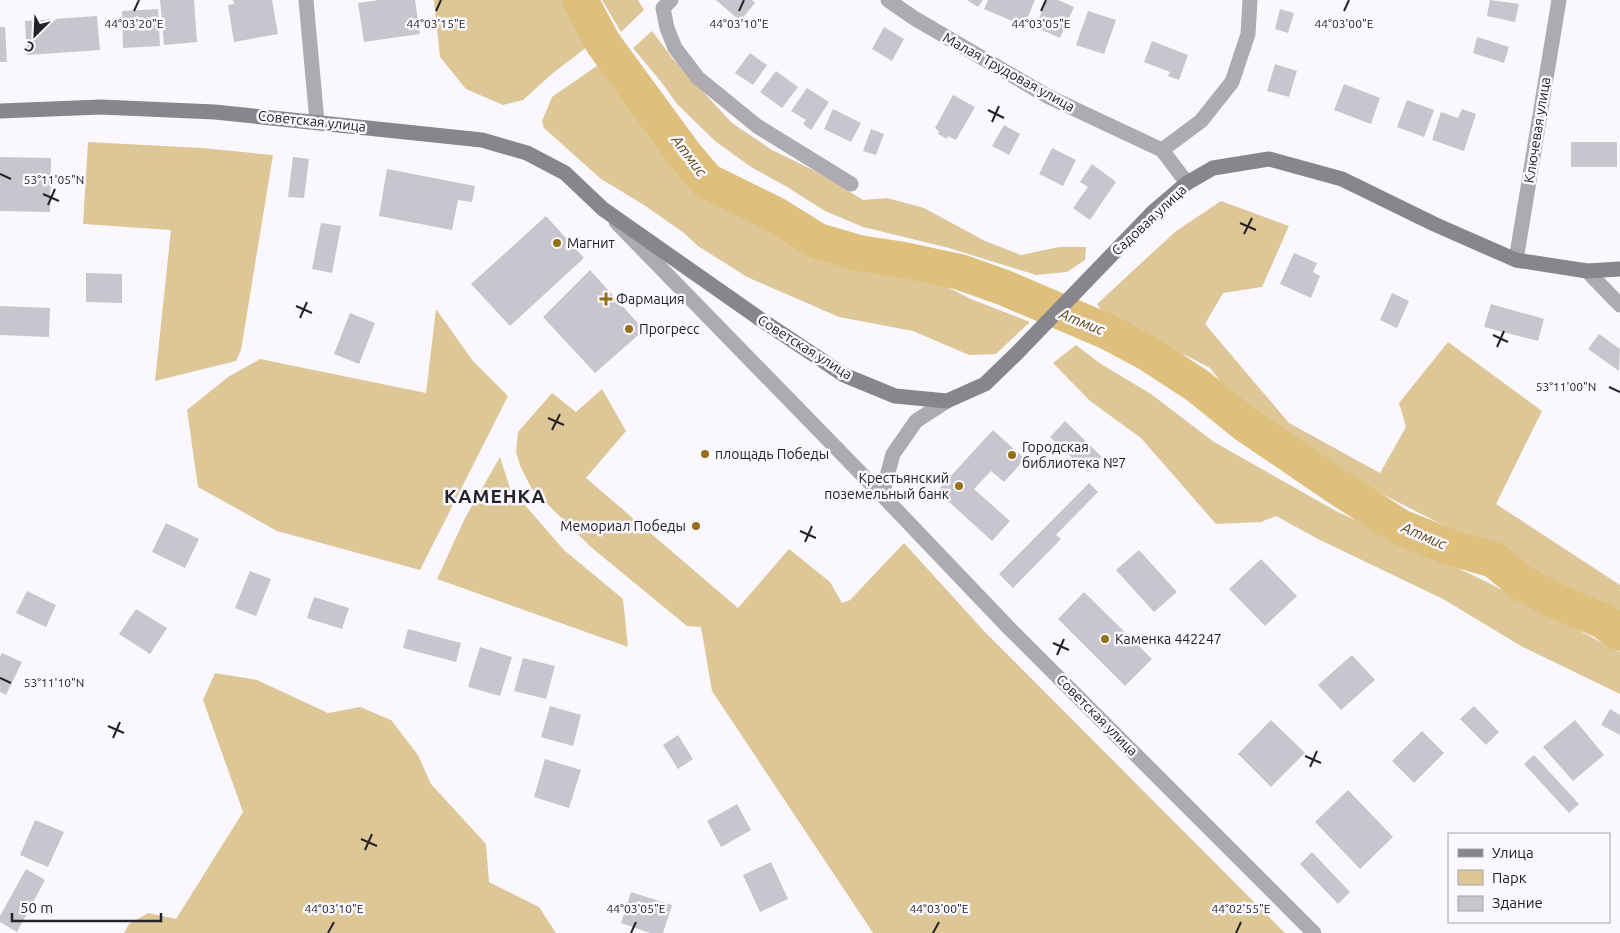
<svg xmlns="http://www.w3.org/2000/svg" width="1620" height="933" viewBox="0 0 1620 933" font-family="Ubuntu,sans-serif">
<rect width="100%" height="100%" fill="#faf8fe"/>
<g fill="#ddc797">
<polygon points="434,0 568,0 575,8 595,41 553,73 523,100 503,105 466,89 440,57"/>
<polygon points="602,0 638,0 644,10 621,32"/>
<polygon points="652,31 673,59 732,123 772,150 819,173 863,200 887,198 924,208 985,241 1021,255 1059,247 1086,247 1085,260 1067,272 1036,275 949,248 863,227 825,211 787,187 751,167 715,141 677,104 662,83 633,48"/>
<polygon points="601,63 628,95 653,129 673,162 711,196 776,228 812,251 852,269 941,284 971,299 1030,322 996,354 969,355 913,331 839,317 747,277 698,246 684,233 644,205 601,179 544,128 542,121 552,97"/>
<polygon points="88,142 202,148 273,155 241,350 236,361 155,381 171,230 83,224"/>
<polygon points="1221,201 1289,226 1262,287 1223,293 1205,324 1289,423 1380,473 1406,427 1399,403 1448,342 1542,411 1496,504 1620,585 1620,621 1585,604 1478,543 1337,471 1266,430 1241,407 1210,368 1191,358 1111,324 1097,304 1176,231"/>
<polygon points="436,309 473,361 508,396 420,570 277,531 198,487 187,410 228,377 260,359 426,393"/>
<polygon points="1076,345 1101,364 1151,394 1214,442 1336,511 1485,581 1620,652 1620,694 1521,646 1443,599 1318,539 1276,516 1261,522 1216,524 1141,438 1090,401 1053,363"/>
<polygon points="602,389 626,431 586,478 738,608 789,549 830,582 842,603 850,600 904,543 984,631 1285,933 873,933 712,691 701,627 687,626 592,548 532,489 521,468 516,452 518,432 552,393 576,412"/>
<polygon points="500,457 510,488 564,550 623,599 628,647 437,579 465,518"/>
<polygon points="215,673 257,680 328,713 360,707 391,720 418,755 431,784 486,844 489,882 539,907 556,933 124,933 129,924 148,913 176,919 243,812 203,700"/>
</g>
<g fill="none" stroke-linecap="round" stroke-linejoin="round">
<polyline stroke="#debf7c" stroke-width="36" points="580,0 603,43 685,155 707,181 776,215 818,241 859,253 904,260 960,272 1005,288 1108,332 1149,354 1198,386 1245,424 1339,488 1400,527 1449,547 1494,560 1523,584 1556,601 1603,621 1620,633"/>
</g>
<g fill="#c8c5cf">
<polygon points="160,0 194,0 197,42 164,45"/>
<polygon points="233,0 272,0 278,34 234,42 228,5 234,4"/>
<polygon points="379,0 415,0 420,34 364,42 358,3"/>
<polygon points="716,0 752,0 755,3 740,21"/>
<polygon points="967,0 983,0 978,7"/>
<polygon points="988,0 1035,0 1024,26 984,9"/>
<polygon points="1047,0 1058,0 1074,7 1060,38 1035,27"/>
<polygon points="1490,0 1519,4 1515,22 1487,16"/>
<polygon points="158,9 160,46 123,48 122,11"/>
<polygon points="1280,9 1294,13 1288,33 1275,29"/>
<polygon points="1088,11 1116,20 1104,54 1076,45"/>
<polygon points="97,16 100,50 27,55 25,21"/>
<polygon points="0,27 5,27 7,62 0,62"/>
<polygon points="884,27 904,39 892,61 872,49"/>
<polygon points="1477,37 1509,47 1504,63 1473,53"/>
<polygon points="1152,41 1188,55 1179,80 1168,76 1170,72 1144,62"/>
<polygon points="750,53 767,65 753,85 735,73"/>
<polygon points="1275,64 1297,71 1289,97 1267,91"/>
<polygon points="776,71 798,87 782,108 760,92"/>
<polygon points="1344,84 1380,98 1371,124 1334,110"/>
<polygon points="807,88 829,102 811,130 803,124 806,120 791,111"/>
<polygon points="953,95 975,107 956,140 948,136 947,139 938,134 939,131 935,128"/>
<polygon points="1407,100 1434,110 1424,137 1397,127"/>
<polygon points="833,109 861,123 851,142 824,129"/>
<polygon points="1462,109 1476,114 1464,151 1432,140 1441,112 1458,118"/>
<polygon points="1004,125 1020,134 1009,155 992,146"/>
<polygon points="871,129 884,134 876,155 863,151"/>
<rect x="1571" y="142" width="46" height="25"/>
<polygon points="1052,148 1076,160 1063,186 1039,174"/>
<polygon points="0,157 51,158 50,212 0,211"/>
<polygon points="293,157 309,159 304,198 288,197"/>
<polygon points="1092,164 1116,182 1090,220 1073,208 1088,187 1080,182"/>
<polygon points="387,169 475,186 472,202 458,200 452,230 379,216"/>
<polygon points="546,216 584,258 510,326 471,284"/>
<polygon points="321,223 341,226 332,273 312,269"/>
<polygon points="1294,253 1317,263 1313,272 1320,276 1311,298 1280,284"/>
<polygon points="590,270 644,330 595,373 543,317"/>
<polygon points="86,273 122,274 122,303 86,302"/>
<polygon points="1392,293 1409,301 1397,328 1380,320"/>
<polygon points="1491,304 1544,319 1538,341 1484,327"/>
<polygon points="0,306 50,308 49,337 0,335"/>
<polygon points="350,313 375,323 359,364 334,354"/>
<polygon points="1599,334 1620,349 1619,371 1588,349"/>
<polygon points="1065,421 1102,457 1087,472 1050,437"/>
<polygon points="993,430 1025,459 1004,482 991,471 974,489 1010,521 992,541 937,491"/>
<polygon points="1089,483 1098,492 1056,535 1061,539 1013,588 999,574"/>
<polygon points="166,523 199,539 185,568 152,552"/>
<polygon points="1139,550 1177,592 1154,612 1116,570"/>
<polygon points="1261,559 1297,596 1265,626 1229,589"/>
<polygon points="250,571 271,579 256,616 235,608"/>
<polygon points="27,591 56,605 46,627 16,613"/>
<polygon points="1084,592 1152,659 1125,686 1058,619"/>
<polygon points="314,597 349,608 342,629 307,618"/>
<polygon points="136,609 167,628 150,654 119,634"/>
<polygon points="408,629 461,643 456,662 403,648"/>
<polygon points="480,647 512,657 500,696 468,687"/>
<polygon points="2,653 22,662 6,695 0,692 0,657"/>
<polygon points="1352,655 1375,680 1341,710 1318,685"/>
<polygon points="523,658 555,666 546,699 514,691"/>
<polygon points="550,706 581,715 573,746 541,737"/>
<polygon points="1474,706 1499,732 1486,745 1460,719"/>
<polygon points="1610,709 1620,715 1620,735 1601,725"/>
<polygon points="1271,720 1305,753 1271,787 1238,754"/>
<polygon points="1575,720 1604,755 1573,781 1543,747"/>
<polygon points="1422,731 1444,753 1414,783 1392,761"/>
<polygon points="678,735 693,759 678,769 663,745"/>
<polygon points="1534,755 1579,804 1569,813 1524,764"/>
<polygon points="545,759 581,770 569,808 534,797"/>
<polygon points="1348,790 1393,837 1360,869 1315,822"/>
<polygon points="737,804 751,830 721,847 707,821"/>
<polygon points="35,820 64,832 48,867 20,855"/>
<polygon points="1312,852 1350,892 1338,904 1300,864"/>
<polygon points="771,862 788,899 760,912 743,875"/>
<polygon points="26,869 45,880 17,932 0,922 0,916"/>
<polygon points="631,892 672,905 663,933 650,933 621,923"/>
</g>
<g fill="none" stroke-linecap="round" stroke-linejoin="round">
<g stroke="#adabb0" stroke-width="15">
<polyline points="306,0 317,122"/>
<polyline points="671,0 663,8 667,28 675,48 698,78 757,126 851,184"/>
<polyline points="888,0 914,18 1049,97 1162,150"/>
<polyline points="1187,183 1162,150 1201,121 1232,82 1248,34 1250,0"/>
<polyline points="616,222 882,495"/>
<polyline points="1516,260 1559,0"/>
<polyline points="1587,271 1620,305"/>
</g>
<polyline stroke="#adabb0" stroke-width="15" points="947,401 916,421 893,454 882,495 1008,627 1314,933"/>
<polyline stroke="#88868d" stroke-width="15" points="0,111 101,107 215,112 482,140 527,153 565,173 603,209 763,321 844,375 895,396 947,401 985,384 1018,352 1153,212 1187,183 1213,168 1269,159 1342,179 1434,224 1516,260 1587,271 1620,269"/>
</g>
<path fill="none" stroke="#242226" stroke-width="2" d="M 134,11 L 139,0M 436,11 L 441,0M 739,11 L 744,0M 1041,11 L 1046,0M 1344,11 L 1349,0M 988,110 L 1004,118M 992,122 L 999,106M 0,174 L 11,179M 43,194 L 59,201M 48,205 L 55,189M 1240,223 L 1256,230M 1244,234 L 1252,218M 296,306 L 312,313M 300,318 L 307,302M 1493,335 L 1508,342M 1497,347 L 1504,331M 1609,387 L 1620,392M 548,418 L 564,425M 552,430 L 560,414M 800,531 L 816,538M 805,542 L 812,526M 1053,643 L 1069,650M 1057,655 L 1064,639M 0,678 L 11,683M 108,726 L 124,733M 113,738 L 120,722M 1305,756 L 1321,763M 1310,767 L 1317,751M 361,839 L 377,846M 365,850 L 372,834M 328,933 L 334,922M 631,933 L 636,922M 933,933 L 939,922M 1236,933 L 1241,922"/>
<g fill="#937119" stroke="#faf8fe" stroke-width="2">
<circle cx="557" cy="243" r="5"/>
<path d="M603.5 291.5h5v5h5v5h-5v5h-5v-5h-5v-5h5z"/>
<circle cx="629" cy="329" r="5"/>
<circle cx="705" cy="454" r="5"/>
<circle cx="1012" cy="455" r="5"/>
<circle cx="959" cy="486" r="5"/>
<circle cx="696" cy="526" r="5"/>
<circle cx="1105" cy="639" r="5"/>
</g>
<g text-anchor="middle" stroke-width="5" stroke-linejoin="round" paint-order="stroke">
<g font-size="14" fill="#242226" stroke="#faf8fe">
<text transform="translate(1009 72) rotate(29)" y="5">Малая Трудовая улица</text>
<text transform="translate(312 121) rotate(6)" y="5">Советская улица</text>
<text transform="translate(1537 130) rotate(-81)" y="5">Ключевая улица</text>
<text transform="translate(1149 220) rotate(-43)" y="5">Садовая улица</text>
<text transform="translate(805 347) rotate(32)" y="5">Советская улица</text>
<text transform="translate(1097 715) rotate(45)" y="5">Советская улица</text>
</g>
<g font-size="14" fill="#242226" stroke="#faf8fe" text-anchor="start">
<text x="567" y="248">Магнит</text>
<text x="616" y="304">Фармация</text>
<text x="639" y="334">Прогресс</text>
<text x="1022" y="452">Городская<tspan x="1022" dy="16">библиотека №7</tspan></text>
<text x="715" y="459">площадь Победы</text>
<text x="949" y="483" text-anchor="end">Крестьянский<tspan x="949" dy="16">поземельный банк</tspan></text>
<text x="686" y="531" text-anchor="end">Мемориал Победы</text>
<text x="1115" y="644">Каменка 442247</text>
</g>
<g font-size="15" font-style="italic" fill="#5e4915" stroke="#faf8fe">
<text transform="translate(689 156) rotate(53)" y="5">Атмис</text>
<text transform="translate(1082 322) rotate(22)" y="5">Атмис</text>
<text transform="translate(1424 536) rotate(23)" y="5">Атмис</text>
</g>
<g font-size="19" font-weight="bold" letter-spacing="1" fill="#242226" stroke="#faf8fe">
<text x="495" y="503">КАМЕНКА</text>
</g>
</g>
<g font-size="12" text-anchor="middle" fill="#242226" stroke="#faf8fe" stroke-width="5" stroke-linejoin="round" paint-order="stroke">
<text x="436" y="28">44°03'15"E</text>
<text x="739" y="28">44°03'10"E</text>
<text x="1041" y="28">44°03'05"E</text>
<text x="1344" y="28">44°03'00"E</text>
<text x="134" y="28">44°03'20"E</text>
<text x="54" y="184">53°11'05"N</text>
<text x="1566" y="391">53°11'00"N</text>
<text x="54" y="687">53°11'10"N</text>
<text x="334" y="913">44°03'10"E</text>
<text x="636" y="913">44°03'05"E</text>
<text x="939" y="913">44°03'00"E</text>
<text x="1241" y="913">44°02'55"E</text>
</g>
<rect x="1448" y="833" width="162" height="90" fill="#faf8fe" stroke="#a4a2a8"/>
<rect x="1458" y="849" width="25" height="8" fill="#88868d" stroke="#a4a2a8"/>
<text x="1492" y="858" font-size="15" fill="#242226">Улица</text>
<rect x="1458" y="870" width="25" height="15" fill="#ddc797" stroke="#a4a2a8"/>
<text x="1492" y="883" font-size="15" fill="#242226">Парк</text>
<rect x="1458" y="896" width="25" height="15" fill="#c8c5cf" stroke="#a4a2a8"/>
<text x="1492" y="908" font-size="15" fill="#242226">Здание</text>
<g transform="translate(35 35) rotate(204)" stroke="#faf8fe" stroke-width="4" paint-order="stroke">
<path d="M0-4L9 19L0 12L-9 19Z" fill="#242226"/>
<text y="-8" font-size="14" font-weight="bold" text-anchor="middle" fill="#242226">С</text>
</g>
<path d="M12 913v8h149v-8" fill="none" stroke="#242226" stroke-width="2.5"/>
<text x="20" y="913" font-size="15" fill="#242226" stroke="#faf8fe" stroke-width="4" paint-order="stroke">50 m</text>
</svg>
